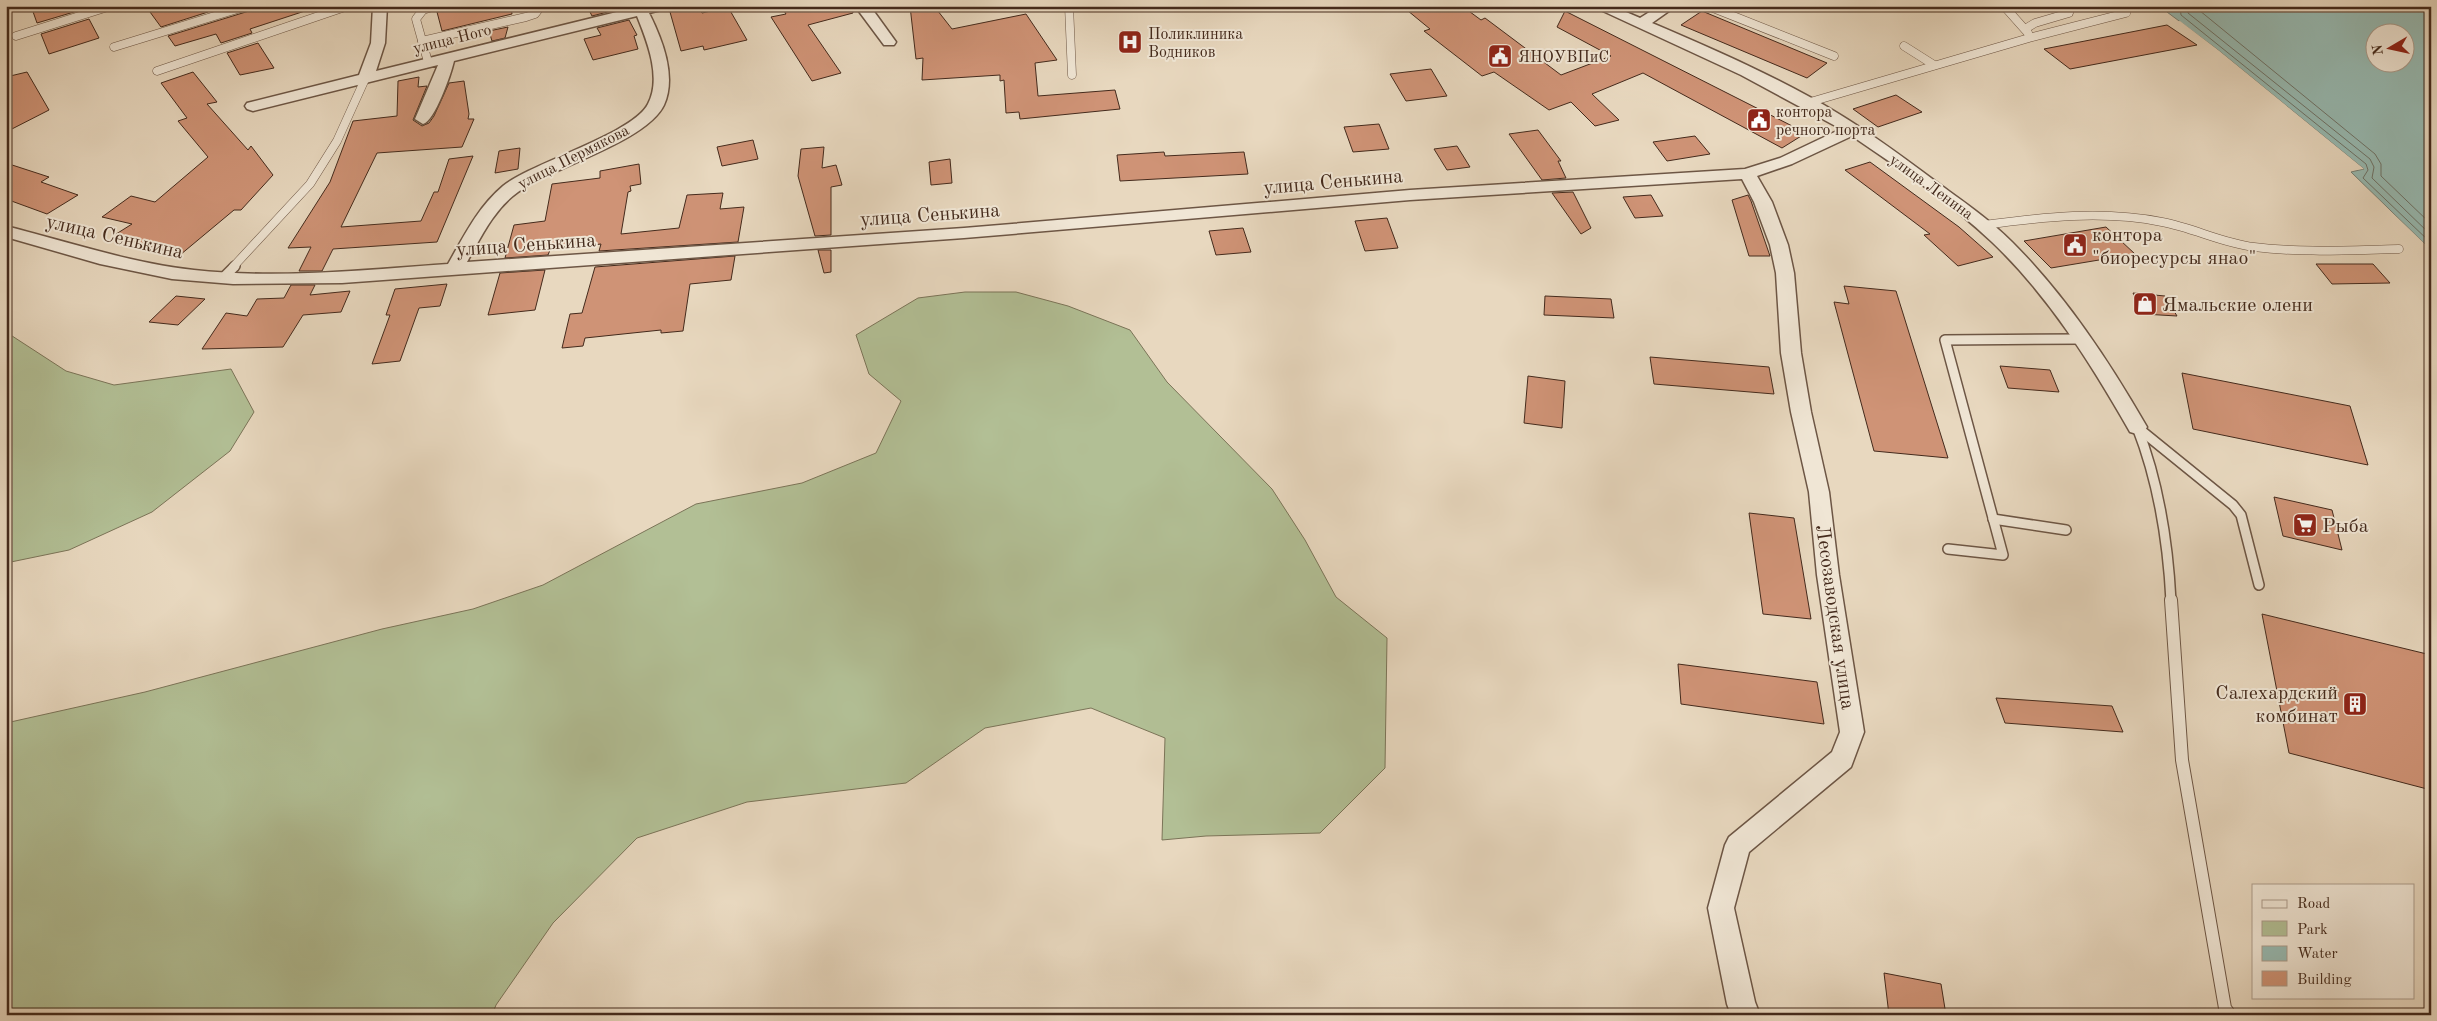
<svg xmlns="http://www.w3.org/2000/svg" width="2437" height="1021" viewBox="0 0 2437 1021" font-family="'Old Standard TT',serif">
<rect width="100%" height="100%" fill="#e8d8bf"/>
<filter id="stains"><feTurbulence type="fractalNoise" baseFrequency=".004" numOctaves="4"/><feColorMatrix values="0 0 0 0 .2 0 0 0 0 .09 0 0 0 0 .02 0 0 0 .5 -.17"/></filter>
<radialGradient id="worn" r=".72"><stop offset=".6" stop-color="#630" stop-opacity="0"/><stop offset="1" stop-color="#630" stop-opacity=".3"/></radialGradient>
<g fill="#b2bf95" stroke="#7b7458">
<polygon points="965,292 1016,292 1068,306 1130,330 1167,382 1272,489 1305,540 1336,597 1387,638 1385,768 1320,833 1206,836 1162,840 1165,738 1091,708 985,728 906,783 747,802 637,838 553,923 496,1005 492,1015 6,1015 6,723 145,692 382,629 473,609 543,585 696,504 802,483 876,453 901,401 869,374 856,335 918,298"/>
<polygon points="6,332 66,371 114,385 231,369 254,412 230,451 152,512 69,550 6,563"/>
</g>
<path fill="#97bab2" stroke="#768076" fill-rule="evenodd" d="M 2172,6 L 2431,6 L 2431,250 L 2351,172 L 2364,169 L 2218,50 L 2167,12 L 2177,10 ZM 2374,32 L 2404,32 L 2404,62 L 2374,62 Z"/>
<g fill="#e8d8bf">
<polygon points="2180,21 2218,50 2364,169 2349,170 2359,168 2176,22"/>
<polygon points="2354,180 2358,180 2431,250 2431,253"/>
</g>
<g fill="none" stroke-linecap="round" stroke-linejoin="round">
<g stroke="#6e7267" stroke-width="1">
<polyline points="2180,6 2181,15 2366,164 2368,170 2363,178 2431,243"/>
<polyline points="2187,6 2188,13 2370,159 2374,167 2372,178 2431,235"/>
<polyline points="2194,6 2375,154 2381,164 2381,176 2431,224"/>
</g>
</g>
<g fill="#cf9376" stroke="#442a1c">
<polygon points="31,6 83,6 84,9 37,23"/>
<polygon points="168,6 204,6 208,12 161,27 150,12"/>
<polygon points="258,6 307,6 308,10 250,29 252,33 221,43 216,34 175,46 168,36 249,11"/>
<polygon points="462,6 511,6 512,14 442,31 437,12"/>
<polygon points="587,6 622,6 623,8 592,16"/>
<polygon points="693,6 698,6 702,13 728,7 747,40 704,50 703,46 681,51 670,12"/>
<polygon points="781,6 852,6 853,13 808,25 841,73 812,81 771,17 786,14"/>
<polygon points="910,6 934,6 952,29 1026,14 1057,60 1035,63 1038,96 1115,90 1120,109 1020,119 1019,112 1006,113 1004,80 1000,81 1000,75 922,80 923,58 916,59"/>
<polygon points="1402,6 1462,6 1481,20 1485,18 1561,75 1611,56 1557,27 1565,11 1806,133 1782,148 1643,73 1592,94 1619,120 1595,126 1571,102 1549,110 1494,72 1482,76 1424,31 1430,29"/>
<polygon points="1702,11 1827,63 1807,78 1681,25"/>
<polygon points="89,19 99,38 49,54 41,34"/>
<polygon points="629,20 637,35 634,36 638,49 593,60 584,39 601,35 597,28"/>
<polygon points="2167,25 2197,45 2070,69 2044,49"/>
<polygon points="508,27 505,38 492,41 489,31"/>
<polygon points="258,43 274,68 240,75 227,53"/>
<polygon points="1431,69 1447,96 1406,101 1390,74"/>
<polygon points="27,72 49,110 6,132 6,77"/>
<polygon points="193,72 217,102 207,104 248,150 251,146 273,175 241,210 234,210 180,255 113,236 132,224 102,217 131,196 155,202 208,157 178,121 187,118 161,83"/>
<polygon points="419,77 418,87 427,86 413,120 422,126 429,123 434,116 449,83 464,81 469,114 468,119 474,119 462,147 377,153 341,227 421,221 434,192 438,192 449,159 473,156 437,242 333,249 322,271 299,271 311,247 288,248 330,182 353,121 397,116 398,81"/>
<polygon points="1896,95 1922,112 1878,127 1853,109"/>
<polygon points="1379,124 1389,149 1353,152 1344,127"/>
<polygon points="1538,130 1561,161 1558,161 1566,178 1542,180 1509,134"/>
<polygon points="1695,136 1710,154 1667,161 1653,142"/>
<polygon points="753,140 758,159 722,166 717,147"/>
<polygon points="1457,146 1470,167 1447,170 1434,149"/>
<polygon points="824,147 822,168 836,165 842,185 831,187 831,235 815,236 798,176 801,149"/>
<polygon points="520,148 518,169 495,173 499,151"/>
<polygon points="1164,152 1165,156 1244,152 1248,174 1120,181 1117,155"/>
<polygon points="950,159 952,183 931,185 929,162"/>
<polygon points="1870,162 1959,227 1993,257 1958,266 1924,235 1930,234 1845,170"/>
<polygon points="6,163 49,177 41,182 78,195 47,214 6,199"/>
<polygon points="639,164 641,184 630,186 631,191 628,192 621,234 679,228 687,195 723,193 720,209 744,207 738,242 599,251 601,244 550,250 548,255 505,258 514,225 545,221 552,184 600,178 600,171"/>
<polygon points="1573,192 1591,228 1581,234 1552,193"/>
<polygon points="1651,195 1663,216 1635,218 1623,197"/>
<polygon points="1748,195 1751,201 1770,256 1749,256 1732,200"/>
<polygon points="1387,218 1398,248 1365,251 1355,221"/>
<polygon points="2106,227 2135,254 2051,268 2024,241"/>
<polygon points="1243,228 1251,252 1216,255 1209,231"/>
<polygon points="818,250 831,250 831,272 824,273"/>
<polygon points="735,256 731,280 690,284 683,331 661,333 661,330 585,338 583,346 562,348 570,314 582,313 595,267"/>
<polygon points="2316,264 2373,264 2390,283 2332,284"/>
<polygon points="545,270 535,310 488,315 500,273"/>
<polygon points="447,284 440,306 419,308 400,361 372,364 390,315 386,315 395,289"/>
<polygon points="291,285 315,285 310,295 350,291 341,312 303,315 283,347 202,349 226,313 247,316 257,299 284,298"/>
<polygon points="1844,286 1896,291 1948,458 1874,451 1834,302 1849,304"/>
<polygon points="2133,293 2165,296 2177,316 2143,314"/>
<polygon points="176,296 205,299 178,325 149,322"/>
<polygon points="1545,296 1611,299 1614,318 1544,315"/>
<polygon points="1650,357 1769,367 1774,394 1654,384"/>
<polygon points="2000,366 2050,370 2059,392 2008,388"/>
<polygon points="2182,373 2350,406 2368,465 2193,429"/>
<polygon points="1528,376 1565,381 1562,428 1524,423"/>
<polygon points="2274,497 2332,510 2342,550 2283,536"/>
<polygon points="1749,513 1794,518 1811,619 1763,614"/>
<polygon points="2262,614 2431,655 2431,790 2289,753"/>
<polygon points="1678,664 1817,682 1824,724 1681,704"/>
<polygon points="1996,698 2112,706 2123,732 2005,723"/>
<polygon points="1884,973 1941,984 1946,1015 1889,1015"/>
</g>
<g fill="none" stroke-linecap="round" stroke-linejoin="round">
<defs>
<g id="service-far2">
<polyline points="1069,6 1072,75"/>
<polyline points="1708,6 1834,56"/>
<polyline points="2004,6 2028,33"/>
<polyline points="2025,29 2035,23 2069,13 2070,6"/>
<polyline points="16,36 111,6"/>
<polyline points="422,41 526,17 535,14 541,6"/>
<polyline points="1904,46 1934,65"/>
<polyline points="114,47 247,6"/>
<polyline points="428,62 416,19 423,10 435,6"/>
<polyline points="157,71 348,6"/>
<polyline points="1807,103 2029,38 2126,13"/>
<path d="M 1984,225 C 2043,217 2103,210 2162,222 C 2194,228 2222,243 2254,247 C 2302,253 2351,250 2399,249"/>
<polyline points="233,267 310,184 337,141 366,77"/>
</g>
<g id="service-far1">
<polyline points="223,278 235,266"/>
<path d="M 2137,427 C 2159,483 2168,542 2171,601"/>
<polyline points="2138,428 2233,505 2241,515 2259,585"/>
<polyline points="1993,519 2066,530"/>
<polyline points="1948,549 2003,555 1945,340 2083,339"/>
</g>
<polyline id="service" points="2171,600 2182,760 2225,1008 2230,1015"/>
<g id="minor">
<path d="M 373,6 L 387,6 L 385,43 L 376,71 L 633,8 L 632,6 L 667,6 L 665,9 L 649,13 C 662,39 677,76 664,105 C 651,133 589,156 562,169 C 546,175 531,182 518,192 C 494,209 481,237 467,262 L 964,228 L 1410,190 L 1745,169 L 1780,158 L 1841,129 L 1741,75 L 1592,6 L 1612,6 L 1640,18 L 1659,6 L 1676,6 L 1652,23 C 1715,50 1780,78 1839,114 C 1872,134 1903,157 1935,181 C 1961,200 1988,218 2012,242 C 2066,296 2109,361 2147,427 L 2144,432 L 2137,434 L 2130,432 C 2091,364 2049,296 1992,242 C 1951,203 1899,168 1852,136 L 1792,164 L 1757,176 L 1772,202 L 1788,245 L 1794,273 L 1801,353 L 1811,412 L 1829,492 L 1839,575 L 1864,732 L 1851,767 L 1749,852 L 1734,908 L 1755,1002 L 1760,1015 L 1731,1015 L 1727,1004 L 1708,908 L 1725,845 L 1729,837 L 1832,752 L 1840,732 L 1817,575 L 1809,492 L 1791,412 L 1781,353 L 1776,273 L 1770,245 L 1754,202 L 1742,179 L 1410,200 L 964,238 L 342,283 L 233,284 L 172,279 L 100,264 L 6,237 L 6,226 C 69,242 130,263 194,270 C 278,279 365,270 448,264 C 464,236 478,207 503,186 C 533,162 633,134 648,104 C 662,78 647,41 637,16 L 454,61 C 451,74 435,121 423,124 L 415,119 L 438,65 L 253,111 L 247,109 L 245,106 L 247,103 L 359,75 L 371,43 Z"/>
<polygon points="855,6 870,6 896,42 894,45 884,45"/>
</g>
</defs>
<use href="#service-far2" stroke="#6d5645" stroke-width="9"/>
<use href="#service-far1" stroke="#6d5645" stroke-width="12"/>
<use href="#service" stroke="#6d5645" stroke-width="14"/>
<use href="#minor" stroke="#6d5645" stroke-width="3"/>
<use href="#service-far2" stroke="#f0e6d5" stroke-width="8"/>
<use href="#service-far1" stroke="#f0e6d5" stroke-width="9"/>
<use href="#service" stroke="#f0e6d5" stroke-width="12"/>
<use href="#minor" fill="#f0e6d5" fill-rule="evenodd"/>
</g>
<defs>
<symbol id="hospital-square" viewBox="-11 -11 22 22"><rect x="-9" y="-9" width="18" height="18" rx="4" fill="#8f2418" stroke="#f0e6d5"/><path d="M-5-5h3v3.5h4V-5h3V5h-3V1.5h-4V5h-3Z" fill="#fff"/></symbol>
<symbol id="civic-square" viewBox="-11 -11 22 22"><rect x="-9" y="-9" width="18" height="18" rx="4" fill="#8f2418" stroke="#f0e6d5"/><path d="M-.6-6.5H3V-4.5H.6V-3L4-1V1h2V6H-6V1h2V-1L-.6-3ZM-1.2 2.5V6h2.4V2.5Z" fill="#fff"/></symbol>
<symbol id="shop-square" viewBox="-11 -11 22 22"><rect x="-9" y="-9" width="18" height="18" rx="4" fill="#8f2418" stroke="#f0e6d5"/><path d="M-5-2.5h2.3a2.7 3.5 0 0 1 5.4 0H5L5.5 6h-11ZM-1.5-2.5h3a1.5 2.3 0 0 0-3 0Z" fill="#fff"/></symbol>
<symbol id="supermarket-square" viewBox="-11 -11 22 22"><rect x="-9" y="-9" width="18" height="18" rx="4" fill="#8f2418" stroke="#f0e6d5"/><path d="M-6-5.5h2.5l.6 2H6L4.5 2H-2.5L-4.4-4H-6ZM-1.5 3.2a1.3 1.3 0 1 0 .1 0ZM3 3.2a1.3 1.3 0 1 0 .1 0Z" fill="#fff"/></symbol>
<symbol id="building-square" viewBox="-11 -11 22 22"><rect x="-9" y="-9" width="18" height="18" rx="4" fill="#8f2418" stroke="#f0e6d5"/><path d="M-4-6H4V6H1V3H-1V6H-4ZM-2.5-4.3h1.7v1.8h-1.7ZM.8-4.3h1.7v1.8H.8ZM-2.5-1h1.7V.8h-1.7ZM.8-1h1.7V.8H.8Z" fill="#fff"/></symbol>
</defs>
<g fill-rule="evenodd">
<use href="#hospital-square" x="1116" y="28" width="28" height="28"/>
<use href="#civic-square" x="1486" y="42" width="28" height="28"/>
<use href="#civic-square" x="1745" y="106" width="28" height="28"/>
<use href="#civic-square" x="2061" y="231" width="28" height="28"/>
<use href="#shop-square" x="2131" y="290" width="28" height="28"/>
<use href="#supermarket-square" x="2291" y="511" width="28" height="28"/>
<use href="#building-square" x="2341" y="690" width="28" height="28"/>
</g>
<g text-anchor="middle" stroke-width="4" stroke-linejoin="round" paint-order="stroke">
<g font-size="16" fill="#442a1c" stroke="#f0e6d5" text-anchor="start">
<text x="1148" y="39">Поликлиника<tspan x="1148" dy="18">Водников</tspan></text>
<text x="1518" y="62">ЯНОУВПиС</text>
<text x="1776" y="117">контора<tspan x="1776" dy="18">речного порта</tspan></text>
</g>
<g font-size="16" fill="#442a1c" stroke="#f0e6d5">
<text transform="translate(452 38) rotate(-14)" y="6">улица Ного</text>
<text transform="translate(573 156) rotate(-27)" y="6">улица Пермякова</text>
<text transform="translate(1932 186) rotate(36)" y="6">улица Ленина</text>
</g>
<g font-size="20" fill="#442a1c" stroke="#f0e6d5">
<text transform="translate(1333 181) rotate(-5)" y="7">улица Сенькина</text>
<text transform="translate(930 214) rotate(-4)" y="7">улица Сенькина</text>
<text transform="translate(115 236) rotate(13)" y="7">улица Сенькина</text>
<text transform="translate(526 244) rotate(-4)" y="7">улица Сенькина</text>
<text transform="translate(1836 617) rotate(82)" y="7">Лесозаводская улица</text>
</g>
<g font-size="20" fill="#442a1c" stroke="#f0e6d5" text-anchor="start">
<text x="2092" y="241">контора<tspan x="2092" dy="23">"биоресурсы янао"</tspan></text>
<text x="2162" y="311">Ямальские олени</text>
<text x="2322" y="532">Рыба</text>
<text x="2338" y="699" text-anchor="end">Салехардский<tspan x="2338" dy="23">комбинат</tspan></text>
</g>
</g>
<rect width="2437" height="1021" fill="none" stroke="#e8d8bf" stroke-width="25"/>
<rect x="8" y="8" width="2422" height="1006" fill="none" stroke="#442a1c" stroke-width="2.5"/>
<rect x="12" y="12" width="2412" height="996" fill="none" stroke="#442a1c"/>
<rect x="2252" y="884" width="162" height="115" fill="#f0e6d5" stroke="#ab9b8b"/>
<rect x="2262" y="900" width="25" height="8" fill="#f0e6d5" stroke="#ab9b8b"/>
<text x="2297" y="908" font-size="15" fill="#442a1c">Road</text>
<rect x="2262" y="921" width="25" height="15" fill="#b2bf95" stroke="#ab9b8b"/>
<text x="2297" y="934" font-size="15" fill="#442a1c">Park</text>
<rect x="2262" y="946" width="25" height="15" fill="#97bab2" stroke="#ab9b8b"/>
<text x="2297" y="958" font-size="15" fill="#442a1c">Water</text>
<rect x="2262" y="971" width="25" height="15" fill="#cf9376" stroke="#ab9b8b"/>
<text x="2297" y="984" font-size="15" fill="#442a1c">Building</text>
<g transform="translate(2390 48) rotate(261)"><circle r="24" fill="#f0e6d5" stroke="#ab9b8b"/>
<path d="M0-4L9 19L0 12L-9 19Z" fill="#8f2418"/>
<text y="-8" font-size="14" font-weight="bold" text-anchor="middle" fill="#442a1c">N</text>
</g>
<rect width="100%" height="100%" filter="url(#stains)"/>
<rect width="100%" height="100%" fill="url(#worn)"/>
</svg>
